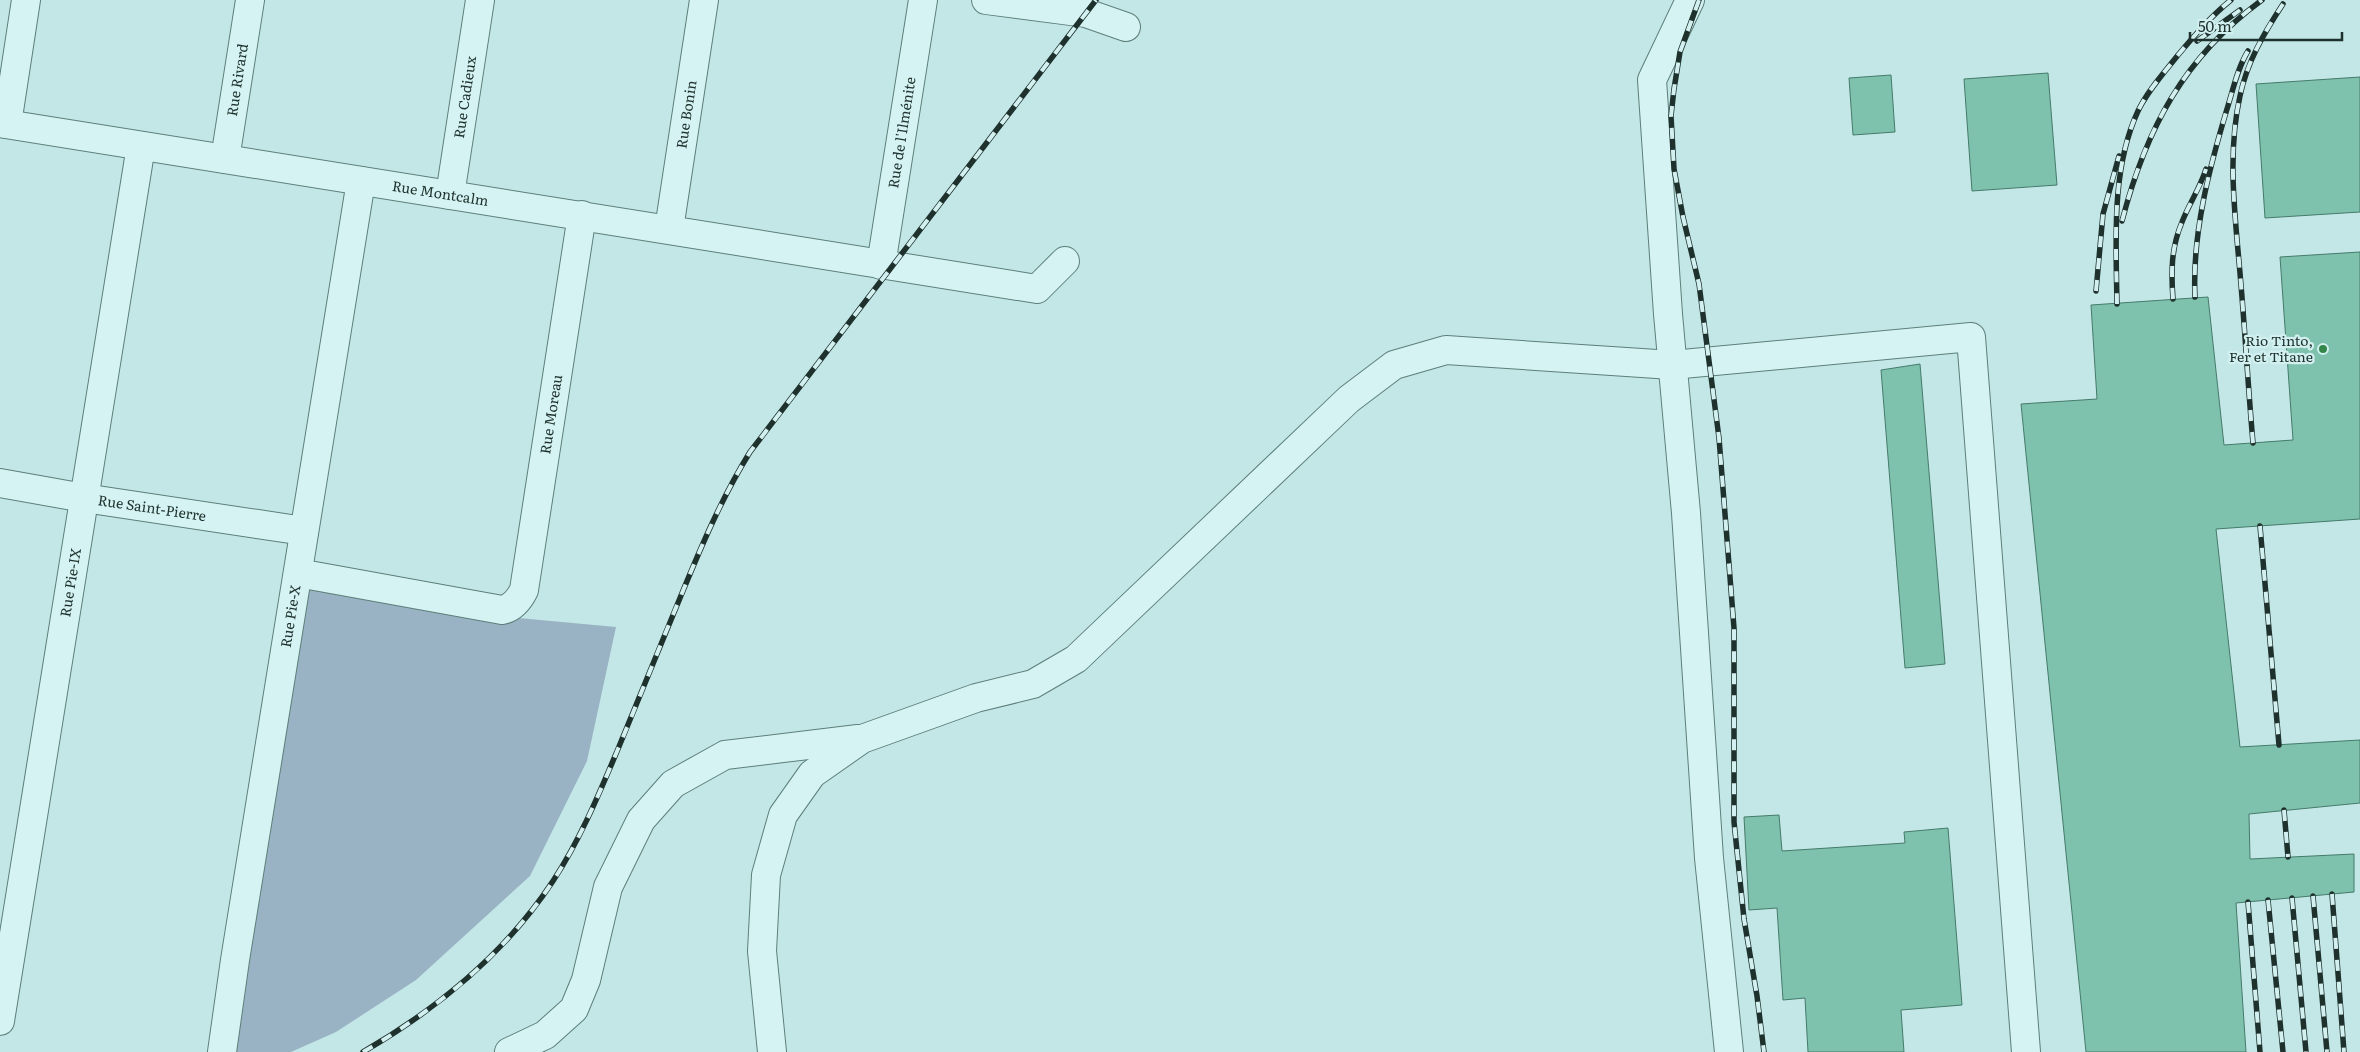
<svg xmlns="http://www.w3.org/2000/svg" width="2360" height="1052" viewBox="0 0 2360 1052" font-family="Literata,serif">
<rect width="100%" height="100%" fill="#c3e7e7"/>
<polygon fill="#99b3c4" points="295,585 508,617 616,627 587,761 530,876 416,980 336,1032 291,1052 228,1052"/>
<g fill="#7ec1ac" stroke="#457b6a">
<polygon points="2048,73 2057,185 1972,191 1964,79"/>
<polygon points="1891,75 1895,132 1853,135 1849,78"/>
<polygon points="2360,77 2360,212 2265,218 2256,84"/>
<polygon points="2360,252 2360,519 2216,529 2240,747 2360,740 2360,803 2249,814 2250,859 2354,854 2354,892 2236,903 2246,1052 2086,1052 2021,404 2097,399 2091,305 2208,297 2224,445 2293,440 2280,257"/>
<polygon points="1920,364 1945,664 1905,668 1881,370"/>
<polygon points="1779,815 1782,851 1905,843 1904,832 1948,828 1962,1005 1901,1010 1904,1052 1808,1052 1805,998 1783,1000 1777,908 1749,910 1744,817"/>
</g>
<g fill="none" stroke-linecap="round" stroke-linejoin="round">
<defs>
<g id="minor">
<polyline points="986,0 1086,13 1126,27"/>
<polyline points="1690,0 1652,80 1668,314 1686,513 1709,858 1729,1052"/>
<path id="s1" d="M 0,123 L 1037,289 L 1065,261"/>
<polyline points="7,124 26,0"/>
<path id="s2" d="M 225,159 L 250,0"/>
<path id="s3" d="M 450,195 L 480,0"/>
<path id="s4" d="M 669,229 L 704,0"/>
<path id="s5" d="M 881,265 L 923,0"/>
<path id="s6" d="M 0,483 L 84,498 L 304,531"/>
<path id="s7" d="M 298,573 L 502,610 C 513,608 519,600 524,590 L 582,215"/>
<path id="s8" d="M 0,1021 L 141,146"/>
<path id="s9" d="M 222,1052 L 235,960 L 361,181"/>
<polyline points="509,1052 545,1035 574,1009 586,980 608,887 641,820 673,784 725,755 858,739"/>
<polyline points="772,1052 762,951 766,875 783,815 812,774 862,739 976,698 1033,684 1076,659 1349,399 1394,365 1446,350 1672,365 1971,337 2026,1052"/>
</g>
</defs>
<use href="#minor" stroke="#5c7f79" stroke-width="30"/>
<use href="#minor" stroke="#d5f3f3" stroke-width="28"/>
<defs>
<g id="rail">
<polyline points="1699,0 1680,52 1674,89 1671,116 1674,169 1683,217 1699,284 1719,438 1734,628 1734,822 1744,919 1757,996 1764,1052"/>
<polyline points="2197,41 2240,10"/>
<path d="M 2122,221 C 2146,129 2184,57 2262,0"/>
<polyline points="2096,291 2103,214 2119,156"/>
<path d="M 2195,297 C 2192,234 2209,169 2227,109 C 2233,90 2237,69 2248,51"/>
<path d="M 2173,299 C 2171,272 2171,248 2182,222 C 2189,204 2200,188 2206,169"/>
<path d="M 2117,304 C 2116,241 2111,169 2138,111 C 2148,90 2164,73 2178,55 C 2194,36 2211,16 2231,0"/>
<path d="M 2253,443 C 2248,386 2245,330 2240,273 C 2235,215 2227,154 2240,96 C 2247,62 2264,33 2283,4"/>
<polyline points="2260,526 2279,745"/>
<polyline points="2284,810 2288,857"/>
<polyline points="2332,894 2344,1052"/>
<polyline points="2313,896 2327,1052"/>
<polyline points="2292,898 2306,1052"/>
<polyline points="2268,900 2283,1052"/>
<polyline points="2248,902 2260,1052"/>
<path d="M 363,1052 C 437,1009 505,954 553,881 C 580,840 599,794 618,749 C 639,699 659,648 680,598 C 701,547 721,499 750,452 L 1096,0"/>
</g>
</defs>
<use href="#rail" stroke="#1e312d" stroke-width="5.5"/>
<use href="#rail" stroke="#d2f0f0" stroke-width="4" stroke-dasharray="11" stroke-linecap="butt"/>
</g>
<circle fill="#34864b" stroke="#d2f0f0" stroke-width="2" cx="2323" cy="349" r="5"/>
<g text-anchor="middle" stroke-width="4.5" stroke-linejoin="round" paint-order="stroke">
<g font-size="14" fill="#1e312d" stroke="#d2f0f0">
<text dy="5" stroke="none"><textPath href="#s2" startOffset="80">Rue Rivard</textPath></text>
<text dy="5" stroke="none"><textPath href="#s3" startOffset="99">Rue Cadieux</textPath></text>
<text dy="5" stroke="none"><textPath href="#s4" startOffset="116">Rue Bonin</textPath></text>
<text dy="5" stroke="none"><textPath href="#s5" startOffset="134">Rue de l'Ilménite</textPath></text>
<text dy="5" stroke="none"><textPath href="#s1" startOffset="446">Rue Montcalm</textPath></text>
<text dy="5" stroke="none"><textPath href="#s7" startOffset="416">Rue Moreau</textPath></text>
<text dy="5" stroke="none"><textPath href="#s6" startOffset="154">Rue Saint-Pierre</textPath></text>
<text dy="5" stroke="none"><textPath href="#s8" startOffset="444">Rue Pie-IX</textPath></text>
<text dy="5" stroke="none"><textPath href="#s9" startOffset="441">Rue Pie-X</textPath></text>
</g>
<g font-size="14" fill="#1e312d" stroke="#d2f0f0" text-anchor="end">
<text x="2313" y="346">Rio Tinto,<tspan x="2313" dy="16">Fer et Titane</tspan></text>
</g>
</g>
<path d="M2190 32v8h152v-8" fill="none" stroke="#1e312d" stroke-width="2.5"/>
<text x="2198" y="32" font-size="15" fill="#1e312d" stroke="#d2f0f0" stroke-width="4" paint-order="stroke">50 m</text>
</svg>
